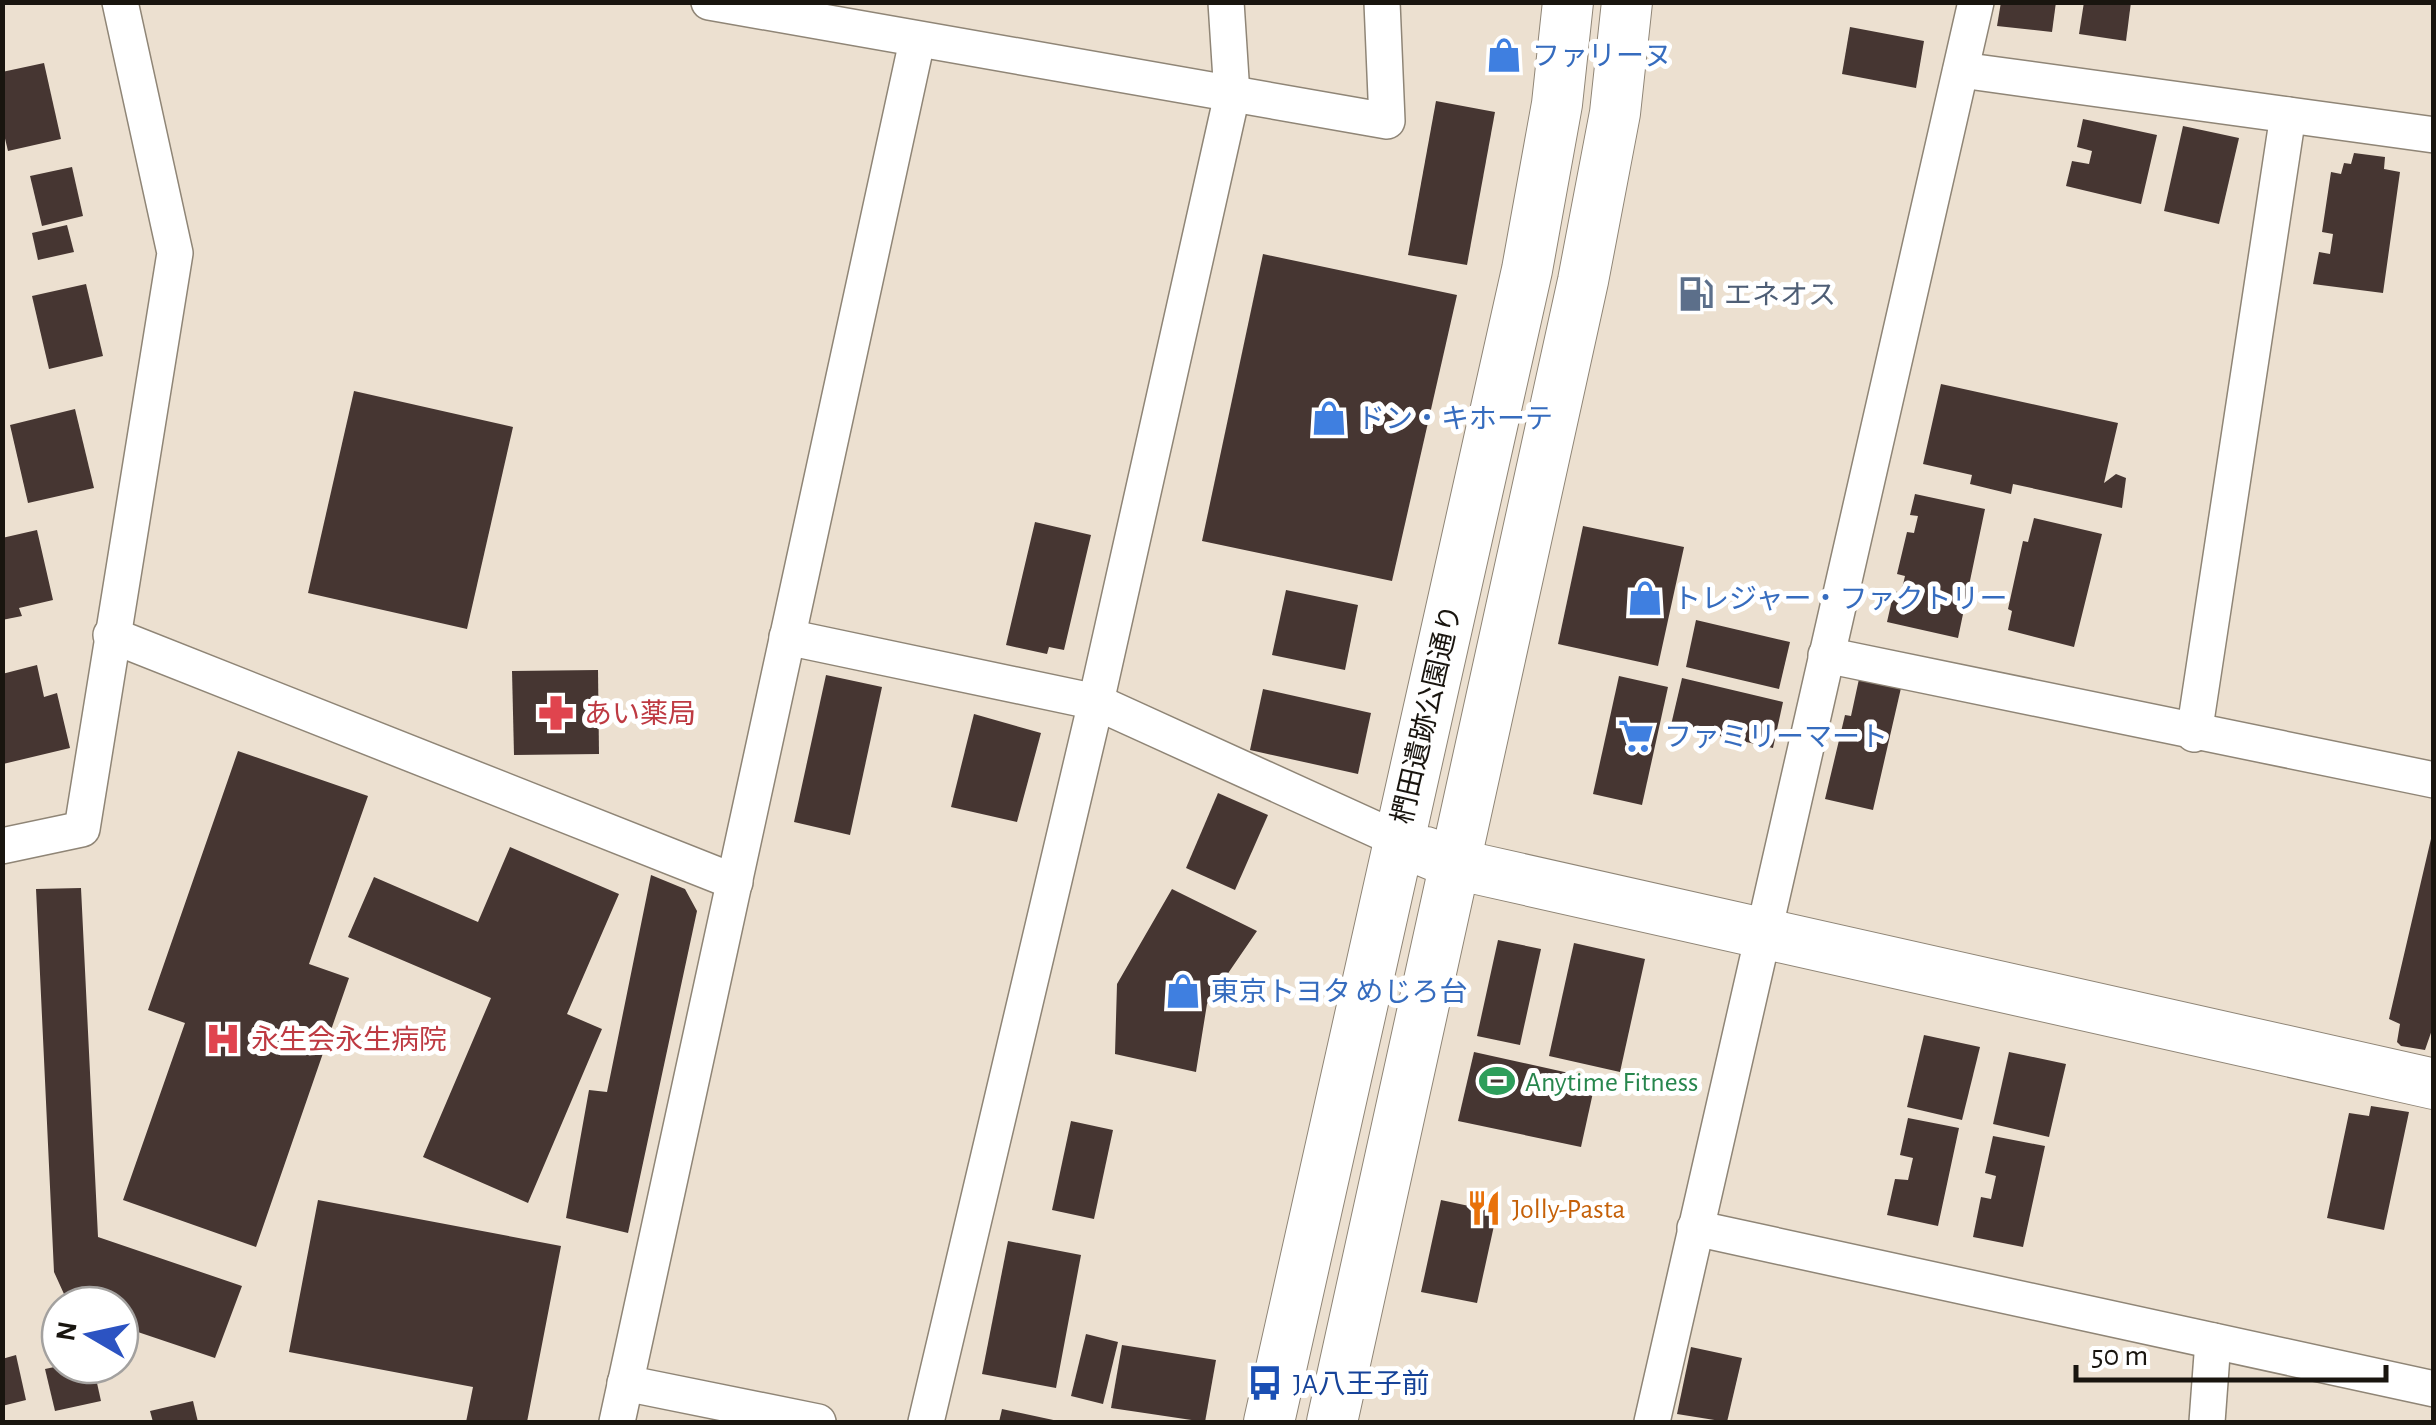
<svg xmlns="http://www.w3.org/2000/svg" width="2436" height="1425" viewBox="0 0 2436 1425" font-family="'Alegreya Sans','Noto Sans JP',sans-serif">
<rect width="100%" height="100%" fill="#ece0d0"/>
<g fill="#463632">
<polygon points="2001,2 2056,2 2052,32 1997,26"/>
<polygon points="2084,2 2131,2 2126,41 2079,34"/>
<polygon points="1850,27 1924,41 1916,88 1842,74"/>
<polygon points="44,63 61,139 8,151 2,126 2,72"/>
<polygon points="1436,101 1495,112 1467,265 1408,255"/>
<polygon points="2083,119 2157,135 2141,204 2066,186 2072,161 2089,164 2092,151 2077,147"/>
<polygon points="2183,126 2239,138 2219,224 2164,211"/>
<polygon points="2354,153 2385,157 2384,169 2400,172 2383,293 2313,284 2319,252 2330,254 2333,234 2322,232 2331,172 2341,174 2344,163 2351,164"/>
<polygon points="72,167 83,216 42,226 30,176"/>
<polygon points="67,225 74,252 38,260 32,233"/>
<polygon points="1263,254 1457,295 1392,581 1202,541"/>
<polygon points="86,284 103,356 49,369 32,296"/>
<polygon points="1941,384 2118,423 2104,483 2116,474 2126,478 2122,508 2013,484 2011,494 1970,484 1972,475 1923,464"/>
<polygon points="354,391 513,427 467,629 308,593"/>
<polygon points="75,409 94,488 28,503 10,425"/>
<polygon points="1915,494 1985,509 1958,638 1887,622 1894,591 1901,593 1905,576 1897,574 1907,532 1914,533 1918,516 1910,515"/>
<polygon points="2034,518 2102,534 2074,647 2008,630 2012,611 2008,609 2023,541 2028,542"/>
<polygon points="1035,522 1091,535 1064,650 1049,647 1047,654 1006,645"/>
<polygon points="1583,526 1684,547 1658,666 1558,644"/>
<polygon points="37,530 53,600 19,608 22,616 2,620 2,538"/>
<polygon points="1286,590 1358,605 1345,670 1272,655"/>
<polygon points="1696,620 1790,642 1779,689 1686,667"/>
<polygon points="37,665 44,697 57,693 70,748 3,764 2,674"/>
<polygon points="598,670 599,754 514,755 512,671"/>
<polygon points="826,675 882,687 850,835 794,822"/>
<polygon points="1619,676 1668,687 1642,805 1593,794"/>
<polygon points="1682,678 1783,702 1773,748 1671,725"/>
<polygon points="1859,679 1901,688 1873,810 1825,799 1845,715 1851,716"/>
<polygon points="1263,689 1371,713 1358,774 1250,750"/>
<polygon points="974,714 1041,733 1017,822 951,807"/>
<polygon points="238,751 368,796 309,964 349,978 256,1247 123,1200 185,1023 148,1010"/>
<polygon points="1218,793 1268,815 1235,890 1186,868"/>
<polygon points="2434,826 2434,1024 2425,1050 2401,1046 2397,1042 2400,1024 2389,1019"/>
<polygon points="510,847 619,894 567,1014 602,1029 528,1203 423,1157 491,998 348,937 374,877 478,922"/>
<polygon points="651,875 685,889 697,911 628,1233 566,1218 589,1090 607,1092"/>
<polygon points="81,888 98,1237 242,1286 215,1358 120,1326 120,1305 69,1305 54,1272 36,889"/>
<polygon points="1172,889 1257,931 1207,1004 1196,1072 1115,1054 1117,984"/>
<polygon points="1498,940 1541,949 1520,1045 1477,1036"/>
<polygon points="1574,943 1645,959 1620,1072 1549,1056"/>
<polygon points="1924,1035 1980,1047 1962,1120 1907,1107"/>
<polygon points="1474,1052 1596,1079 1581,1147 1458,1121"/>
<polygon points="2009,1052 2066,1064 2049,1137 1993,1124"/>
<polygon points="2371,1106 2409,1112 2384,1230 2327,1218 2349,1113 2369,1116"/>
<polygon points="1908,1118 1959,1128 1938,1226 1887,1215 1895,1179 1908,1180 1913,1158 1900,1155"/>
<polygon points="1071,1121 1113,1130 1094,1219 1052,1210"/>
<polygon points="1993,1136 2045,1146 2023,1247 1973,1237 1981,1197 1991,1199 1996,1176 1985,1173"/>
<polygon points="318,1200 561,1246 527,1422 466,1422 473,1387 289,1352"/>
<polygon points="1441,1200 1497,1212 1477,1303 1421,1292"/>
<polygon points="1008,1241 1081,1255 1056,1388 982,1374"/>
<polygon points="1086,1334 1118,1342 1103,1404 1071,1396"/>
<polygon points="1122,1345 1216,1360 1205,1422 1111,1408"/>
<polygon points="1691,1347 1742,1358 1727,1422 1677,1414"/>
<polygon points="16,1355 26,1400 2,1406 2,1359"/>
<polygon points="64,1365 93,1365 101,1401 55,1411 45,1369"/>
<polygon points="193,1401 198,1422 153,1422 150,1411"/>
<polygon points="1002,1409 1058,1421 1058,1422 999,1422"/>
</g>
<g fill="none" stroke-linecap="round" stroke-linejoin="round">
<defs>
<g id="street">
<polyline points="709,2 1387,121 1382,2"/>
<polyline points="1961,70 2434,135"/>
<polyline points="111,635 735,882"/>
<polyline points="787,637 1096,702 1397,839"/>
<polyline points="1826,655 2434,780"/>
<polyline points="2194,734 2288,115"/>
<polyline points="2,846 82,829 175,253 120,2"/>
<polyline points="1695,1228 2434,1389"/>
<polyline points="625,1383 818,1422"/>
<polyline points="617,1422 917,41"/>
<polyline points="926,1422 1096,702 1232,95 1226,2"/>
<polyline points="1652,1422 1976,2"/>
<polyline points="2207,1422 2213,1341"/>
</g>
<g id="secondary">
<polyline points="1426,852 1455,864 2434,1084"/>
<polyline points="1269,1422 1527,270 1557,104 1568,2"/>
<polyline points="1332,1422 1583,281 1615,113 1627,2"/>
</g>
</defs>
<use href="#street" stroke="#8f8576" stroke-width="38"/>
<use href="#secondary" stroke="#8f8576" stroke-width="52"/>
<use href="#street" stroke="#fff" stroke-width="35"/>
<use href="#secondary" stroke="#fff" stroke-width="50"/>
</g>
<defs>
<symbol id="shop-bare" viewBox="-9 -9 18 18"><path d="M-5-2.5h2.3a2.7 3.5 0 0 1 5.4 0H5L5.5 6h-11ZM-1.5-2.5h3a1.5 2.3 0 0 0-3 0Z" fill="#3f7fe0" stroke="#fff" stroke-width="2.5" paint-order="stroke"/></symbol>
<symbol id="fuel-bare" viewBox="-9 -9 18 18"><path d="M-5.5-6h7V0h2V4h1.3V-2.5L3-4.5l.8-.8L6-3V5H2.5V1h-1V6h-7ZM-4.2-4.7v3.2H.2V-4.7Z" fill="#5c6f8a" stroke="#fff" stroke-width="2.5" paint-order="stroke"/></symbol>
<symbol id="pharmacy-bare" viewBox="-9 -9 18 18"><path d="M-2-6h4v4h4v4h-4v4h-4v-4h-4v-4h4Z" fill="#e0444e" stroke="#fff" stroke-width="2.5" paint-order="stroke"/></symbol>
<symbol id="supermarket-bare" viewBox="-9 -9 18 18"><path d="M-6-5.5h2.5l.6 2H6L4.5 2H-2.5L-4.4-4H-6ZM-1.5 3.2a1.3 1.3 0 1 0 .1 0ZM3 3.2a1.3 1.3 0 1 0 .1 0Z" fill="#3f7fe0" stroke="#fff" stroke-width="2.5" paint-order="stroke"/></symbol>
<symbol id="hospital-bare" viewBox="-9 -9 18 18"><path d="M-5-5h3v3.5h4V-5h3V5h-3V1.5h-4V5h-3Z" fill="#e0444e" stroke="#fff" stroke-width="2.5" paint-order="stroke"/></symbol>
<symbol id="stadium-bare" viewBox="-9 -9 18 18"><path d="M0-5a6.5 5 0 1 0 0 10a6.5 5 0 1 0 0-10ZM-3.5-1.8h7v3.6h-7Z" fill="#2e9e5b" stroke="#fff" stroke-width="2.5" paint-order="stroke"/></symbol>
<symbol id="restaurant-bare" viewBox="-9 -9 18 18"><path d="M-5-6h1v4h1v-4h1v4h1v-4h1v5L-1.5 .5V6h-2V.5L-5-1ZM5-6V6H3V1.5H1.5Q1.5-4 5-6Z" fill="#e8710a" stroke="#fff" stroke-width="2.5" paint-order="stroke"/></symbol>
<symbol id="bus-bare" viewBox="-9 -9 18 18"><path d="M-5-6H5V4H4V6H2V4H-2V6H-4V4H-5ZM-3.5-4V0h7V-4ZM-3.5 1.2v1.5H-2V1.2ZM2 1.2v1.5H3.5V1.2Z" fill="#1a4fb4" stroke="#fff" stroke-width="2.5" paint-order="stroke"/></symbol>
</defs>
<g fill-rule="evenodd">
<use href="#shop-bare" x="1479" y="30" width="50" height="50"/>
<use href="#fuel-bare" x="1671" y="269" width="50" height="50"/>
<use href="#shop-bare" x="1304" y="393" width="50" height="50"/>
<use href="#shop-bare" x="1620" y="573" width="50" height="50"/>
<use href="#pharmacy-bare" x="531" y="688" width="50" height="50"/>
<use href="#supermarket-bare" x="1611" y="711" width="50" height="50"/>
<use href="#shop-bare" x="1158" y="966" width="50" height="50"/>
<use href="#hospital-bare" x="198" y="1014" width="50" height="50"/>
<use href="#stadium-bare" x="1472" y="1056" width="50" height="50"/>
<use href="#restaurant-bare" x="1459" y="1183" width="50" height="50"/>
<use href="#bus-bare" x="1240" y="1358" width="50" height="50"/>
</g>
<g text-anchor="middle" stroke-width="10" stroke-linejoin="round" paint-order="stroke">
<g font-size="28" fill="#366cbe" stroke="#fff" text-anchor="start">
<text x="1532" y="65">ファリーヌ</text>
<text x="1357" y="428">ドン・キホーテ</text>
<text x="1673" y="608">トレジャー・ファクトリー</text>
<text x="1664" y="746">ファミリーマート</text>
<text x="1211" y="1001">東京トヨタ めじろ台</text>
</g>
<g font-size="28" fill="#4e5e75" stroke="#fff" text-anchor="start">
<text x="1724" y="304">エネオス</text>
</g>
<g font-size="28" fill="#be3a42" stroke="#fff" text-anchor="start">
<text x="584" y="723">あい薬局</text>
<text x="251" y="1049">永生会永生病院</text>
</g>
<g font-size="28" fill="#19150f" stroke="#fff">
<text transform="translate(1426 714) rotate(-77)" y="10">椚田遺跡公園通り</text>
</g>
<g font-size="28" fill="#27864d" stroke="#fff" text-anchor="start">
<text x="1525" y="1091">Anytime Fitness</text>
</g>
<g font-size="28" fill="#c56008" stroke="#fff" text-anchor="start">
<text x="1512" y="1218">Jolly-Pasta</text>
</g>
<g font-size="28" fill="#164399" stroke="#fff" text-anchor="start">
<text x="1293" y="1393">JA八王子前</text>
</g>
</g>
<rect width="2436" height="1425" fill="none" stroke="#19150f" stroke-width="10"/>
<g transform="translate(90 1335) rotate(279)"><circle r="48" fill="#ffffff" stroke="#a3a19f" stroke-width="2.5"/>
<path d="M0-8L18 38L0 25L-18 38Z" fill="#2c53c2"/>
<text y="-15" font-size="28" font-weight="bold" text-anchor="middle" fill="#19150f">N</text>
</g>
<path d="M2076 1365v15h310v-15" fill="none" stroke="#19150f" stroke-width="5"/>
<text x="2091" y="1365" font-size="30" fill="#19150f" stroke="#ffffff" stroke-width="8" paint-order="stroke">50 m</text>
</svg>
